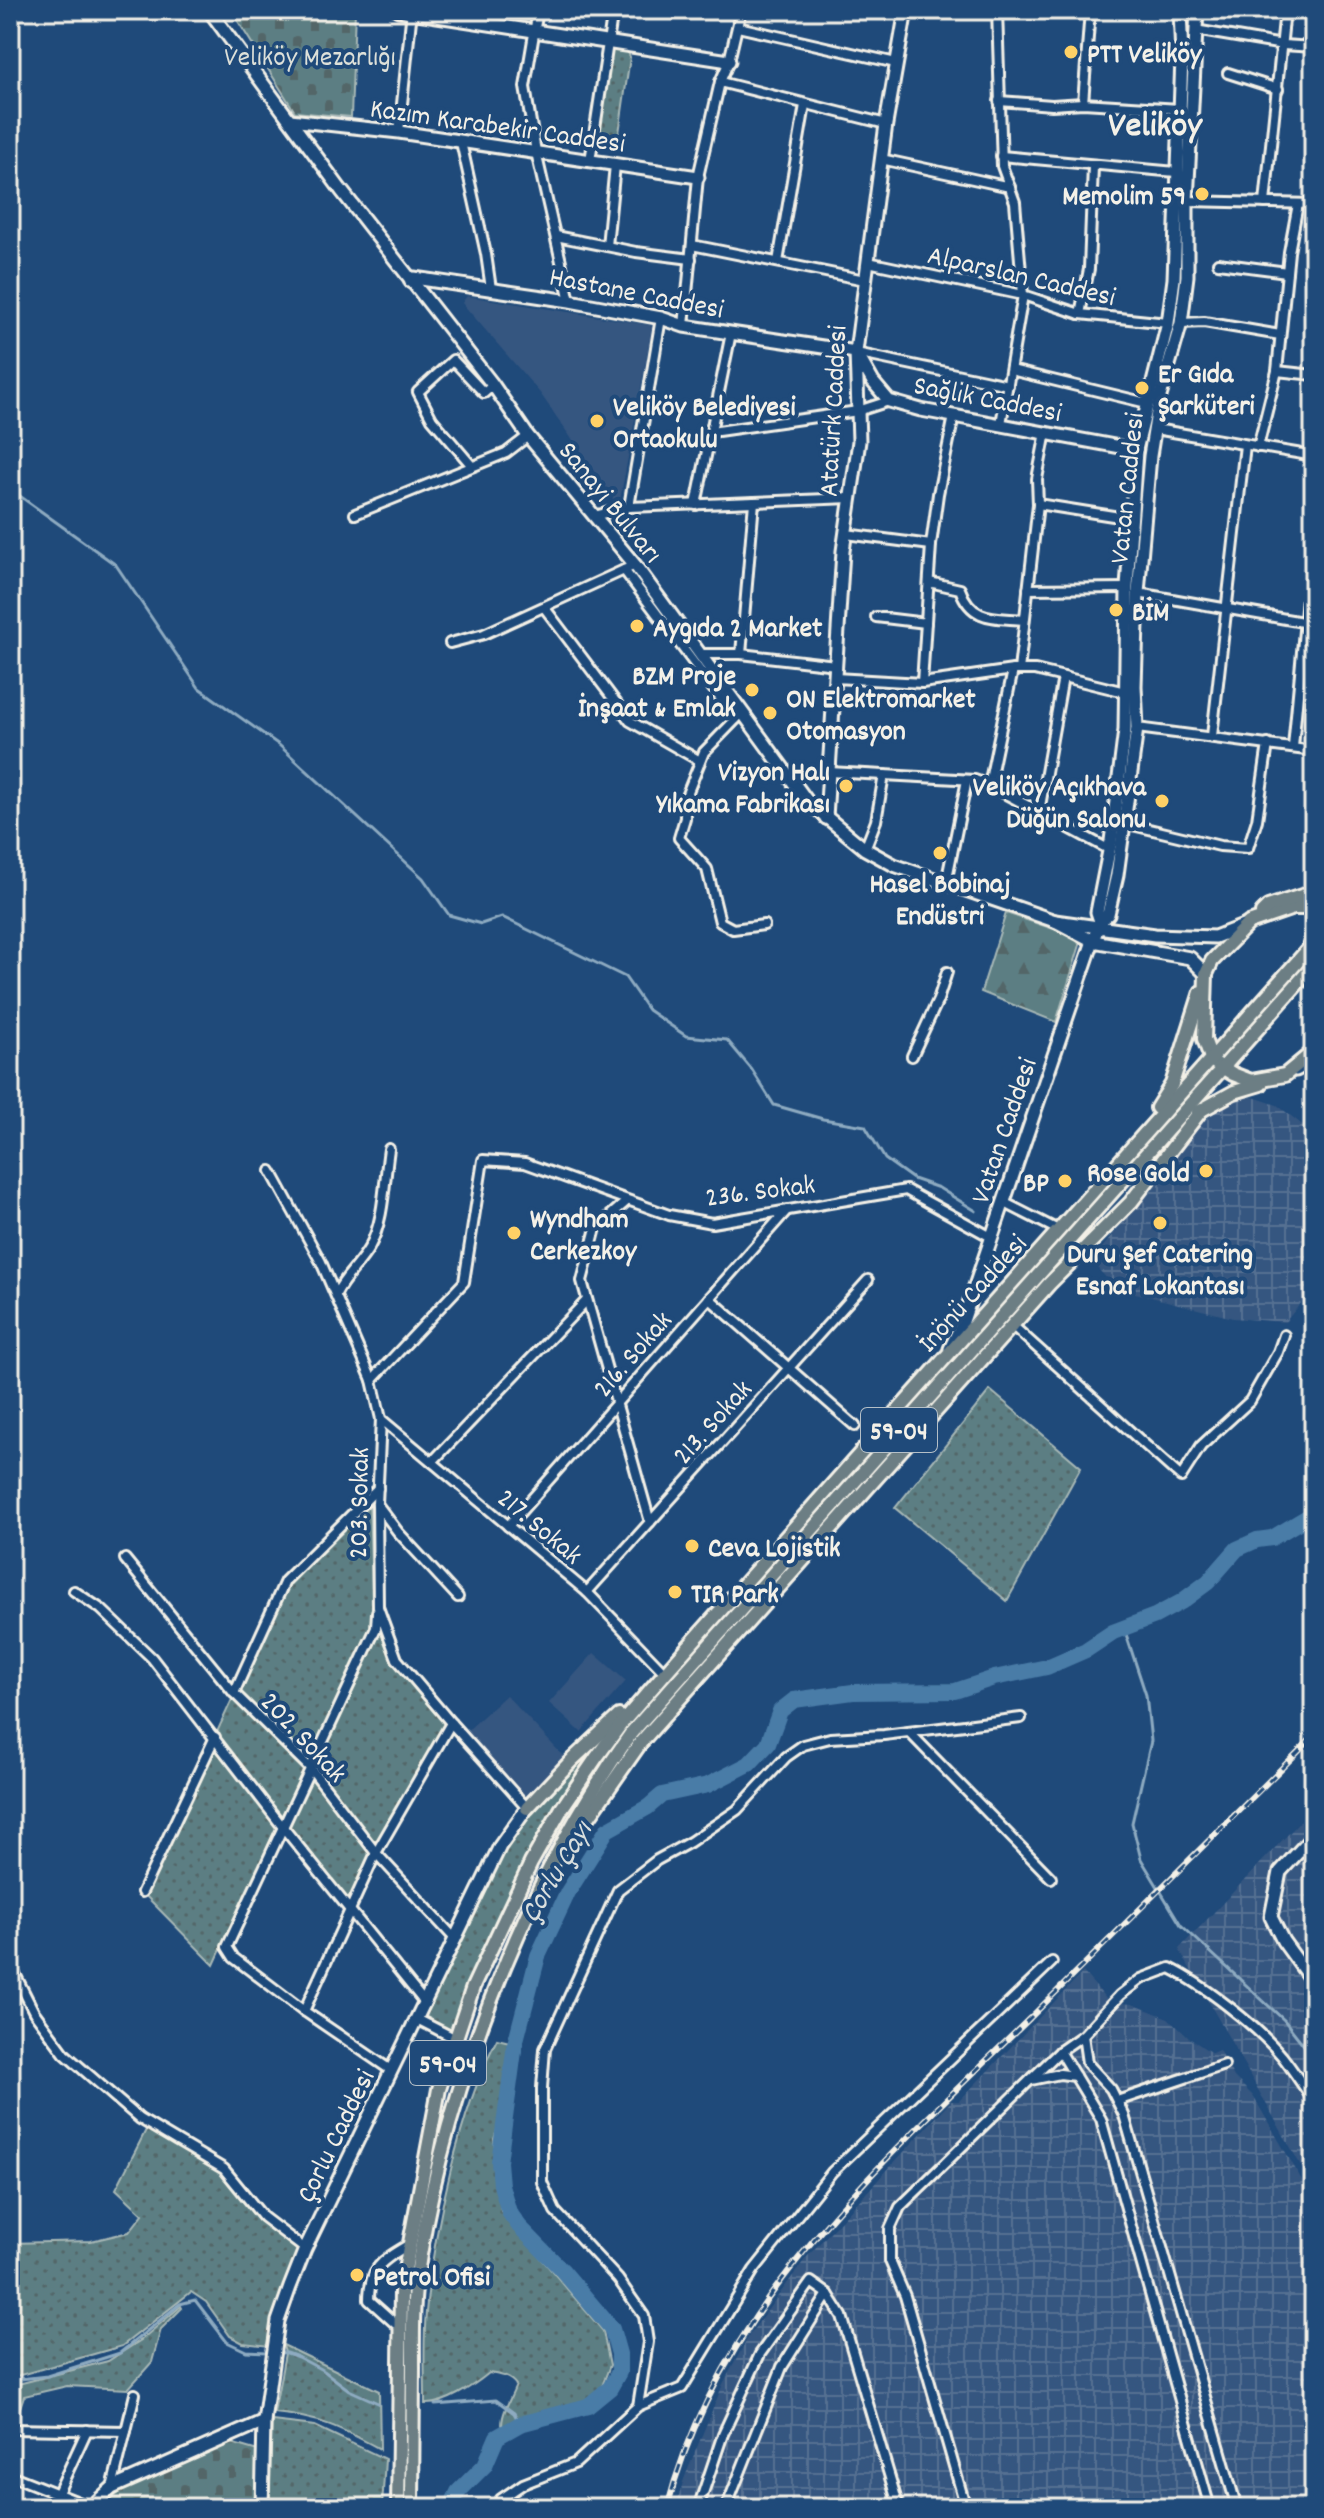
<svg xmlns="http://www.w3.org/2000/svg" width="1324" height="2518" viewBox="0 0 1324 2518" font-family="Dekko,sans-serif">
<defs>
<pattern id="industrial-grid" width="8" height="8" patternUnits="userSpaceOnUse" patternTransform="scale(2)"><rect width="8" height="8" fill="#365680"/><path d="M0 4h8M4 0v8" fill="none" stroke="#546f92"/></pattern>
<pattern id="grass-dots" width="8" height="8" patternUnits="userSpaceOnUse" patternTransform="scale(2)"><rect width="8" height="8" fill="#5b7e83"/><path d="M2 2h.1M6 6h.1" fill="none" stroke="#536668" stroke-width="1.8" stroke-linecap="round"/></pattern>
<pattern id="forest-firs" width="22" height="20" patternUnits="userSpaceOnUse" patternTransform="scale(2)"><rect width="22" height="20" fill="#5b7e83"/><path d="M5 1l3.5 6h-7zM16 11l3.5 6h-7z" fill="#536668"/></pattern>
<pattern id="cemetery-stones" width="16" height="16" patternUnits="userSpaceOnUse" patternTransform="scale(2)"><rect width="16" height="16" fill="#5b7e83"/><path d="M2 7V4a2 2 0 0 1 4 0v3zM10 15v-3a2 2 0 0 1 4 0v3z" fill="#536668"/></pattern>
</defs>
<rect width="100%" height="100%" fill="#1f4a7a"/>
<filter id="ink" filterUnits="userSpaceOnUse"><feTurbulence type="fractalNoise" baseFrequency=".0125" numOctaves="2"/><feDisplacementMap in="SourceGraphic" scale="16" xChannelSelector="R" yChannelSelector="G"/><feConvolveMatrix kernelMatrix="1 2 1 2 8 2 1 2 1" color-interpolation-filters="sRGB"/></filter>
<g filter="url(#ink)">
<g fill="#365680">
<polygon points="467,296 650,325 652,328 620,500 614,500 540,393 462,303"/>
<polygon points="594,1653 626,1681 581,1732 549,1703"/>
<polygon points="506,1695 567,1760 527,1797 466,1732"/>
</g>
<g fill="url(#industrial-grid)">
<polygon points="1247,1095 1277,1105 1314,1134 1314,1288 1285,1322 1233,1318 1116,1288 1099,1270 1096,1255 1172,1164 1196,1127 1220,1108"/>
<polygon points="1314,1807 1314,2189 1179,1949"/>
<polygon points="1083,1972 1109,2002 1132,2004 1168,2018 1189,2038 1212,2053 1219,2050 1234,2077 1253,2096 1314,2201 1314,2508 675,2508 684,2479 723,2384 750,2334 806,2258 951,2101 959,2101"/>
</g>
<g fill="url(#grass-dots)" stroke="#a8b8b6" stroke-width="2">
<polygon points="612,49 628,52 630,57 617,147 614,150 597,145 607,53"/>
<polygon points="990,1390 1081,1467 1007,1601 895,1508"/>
<polygon points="369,1500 373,1627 278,1824 214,1965 143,1893 286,1582"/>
<polygon points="378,1633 381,1633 395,1661 449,1723 351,1911 283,1832"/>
<path d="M 586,1758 L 527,1864 L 454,2031 L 420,2017 C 462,1929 502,1813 586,1758 Z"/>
<path d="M 497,2039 L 510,2042 L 507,2099 L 494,2139 L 501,2211 L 603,2331 L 610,2365 L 599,2394 L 505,2437 C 496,2419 510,2402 516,2385 C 510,2376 500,2375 489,2373 C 473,2386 445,2405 425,2404 C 425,2373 423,2342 426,2312 C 434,2229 459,2113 497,2039 Z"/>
<polygon points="147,2128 223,2171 261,2218 303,2250 270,2346 243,2343 230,2336 206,2302 191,2292 122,2346 10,2378 10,2243 91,2241 129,2232 143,2214 116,2189"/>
<polygon points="181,2306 182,2308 161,2329 152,2362 128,2389 67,2386 24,2396 15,2422 10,2423 10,2386 108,2361 141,2340"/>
<path d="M 283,2345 L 379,2391 L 380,2449 C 341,2428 319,2417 274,2413 L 285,2353 Z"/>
<polygon points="272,2421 315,2426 385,2459 382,2508 269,2508"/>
</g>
<polygon fill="url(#forest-firs)" stroke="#a8b8b6" stroke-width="2" points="1006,913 1072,935 1080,945 1056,1022 981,992"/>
<g fill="url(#cemetery-stones)" stroke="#a8b8b6" stroke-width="2">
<polygon points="231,10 355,10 351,117 295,112"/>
<polygon points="227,2442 258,2451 258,2508 102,2508 121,2491"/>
</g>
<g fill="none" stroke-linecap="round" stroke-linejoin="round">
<g stroke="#8eabc1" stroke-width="3">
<polyline points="10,489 116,565 199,688 279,745 423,878 449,915 481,924 502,917 625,977 648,1010 686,1036 727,1040 752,1070 774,1105 823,1119 865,1126 885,1159 913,1179 939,1188 976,1211"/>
<polyline points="1124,1628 1146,1695 1151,1741 1132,1823 1141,1859 1181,1925 1284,2020 1314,2058"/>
<polyline points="10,2383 20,2379 47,2376 120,2353 180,2304 195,2300 227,2342 246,2351 287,2353 298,2357 324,2371 349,2390 378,2403"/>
<polyline points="435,2405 496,2400 514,2413 520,2424"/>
</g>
<polyline stroke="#4a7ca7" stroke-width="16" points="450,2508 458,2492 485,2465 497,2437 520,2424 588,2406 610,2388 619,2372 619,2354 612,2329 562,2270 519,2226 509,2212 501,2185 499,2162 515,2044 538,1956 568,1892 607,1830 648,1807 662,1795 708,1785 749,1764 768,1744 780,1711 794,1700 853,1692 955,1691 994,1678 1047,1667 1086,1650 1113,1632 1155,1616 1181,1602 1208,1582 1237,1549 1257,1540 1272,1538 1314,1513"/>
<defs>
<g id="street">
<polyline points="538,10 525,87 536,152 570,301"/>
<polyline points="997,10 1002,166 1015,202 1023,295 1001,424"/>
<polyline points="738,27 896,63"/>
<polyline points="1195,30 1283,45 1314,47"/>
<polyline points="1228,73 1278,89"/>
<polyline points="720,82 886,124"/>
<polyline points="999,101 1052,105 1083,103 1180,109"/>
<polyline points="1083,103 1090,10"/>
<polyline points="399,132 412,10"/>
<polyline points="461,142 486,254 491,289"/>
<polyline points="1001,156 1176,172"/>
<polyline points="881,159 1010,187"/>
<polyline points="590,161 613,10"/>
<polyline points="1187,201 1314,204"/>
<polyline points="1265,203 1285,10"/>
<polyline points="556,236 636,252 691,259"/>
<polyline points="692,245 865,280"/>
<polyline points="607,246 615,165"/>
<polyline points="778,262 805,105"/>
<polyline points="868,262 1023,295 1080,314 1168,323"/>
<polyline points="1218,263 1287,272"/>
<polyline points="1080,314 1089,269 1093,166"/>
<polyline points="1181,323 1204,322 1280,335"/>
<polyline points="684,326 698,177 720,82 729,61 741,10"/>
<polyline points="856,353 1008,385"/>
<polyline points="1011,370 1147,403"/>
<polyline points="1277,371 1314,375"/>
<polyline points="1155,429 1314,456"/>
<polyline points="711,432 858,411 889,401"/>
<polyline points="1258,447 1277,371 1289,252 1298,204"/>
<polyline points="472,466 432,419 418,392 453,360 484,393 493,385"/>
<polyline points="1038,504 1132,519"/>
<polyline points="696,505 731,333"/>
<polyline points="629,507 661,318"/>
<polyline points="355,514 506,453 528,436"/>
<polyline points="594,516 629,507 851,498"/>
<polyline points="846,534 931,545"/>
<polyline points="624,570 736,719"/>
<path d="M 929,582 L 960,589 C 972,622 995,617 1024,620"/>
<polyline points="1028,589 1127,588"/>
<polyline points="1138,593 1314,624"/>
<polyline points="544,607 630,721 700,761"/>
<polyline points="876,617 926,623"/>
<polyline points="450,643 484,634 635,565"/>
<polyline points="700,654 741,654 836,665"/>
<polyline points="741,654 754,502"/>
<polyline points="1019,670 1038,504 1037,479 1046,432"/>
<polyline points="835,678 922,683 1013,670 1035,670 1125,692"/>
<polyline points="922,683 931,545 938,494 954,416"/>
<polyline points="742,713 704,752 685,799 685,818 679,838 707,869 720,922 733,929 764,925"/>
<polyline points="1137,728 1314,751"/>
<polyline points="1212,736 1245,445"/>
<polyline points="1293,747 1314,524"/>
<polyline points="829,772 975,780 989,785 1110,850"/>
<polyline points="989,785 1013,670"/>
<polyline points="1039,812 1063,677"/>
<polyline points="1124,823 1220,846 1248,848 1257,820 1268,744"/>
<polyline points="865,849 876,821 884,775"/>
<polyline points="946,883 967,780"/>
<polyline points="912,1056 938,1000 947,972"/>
<polyline points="271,1171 321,1262 372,1380 381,1419 377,1504 378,1607 397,1659 451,1723 527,1808"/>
<polyline points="627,1201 596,1228 582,1281 650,1522"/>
<polyline points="1003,1202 1058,1230"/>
<path d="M 336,1294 C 345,1276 360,1264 369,1248 C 385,1220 384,1180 389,1149"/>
<polyline points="709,1298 855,1426"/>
<polyline points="1013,1326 1181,1477 1201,1446 1250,1401 1278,1352 1284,1335"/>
<polyline points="372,1380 464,1282 483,1160 525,1163 669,1215 712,1223 906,1190 991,1237"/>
<polyline points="381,1419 587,1592 665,1673"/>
<polyline points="432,1462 587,1300"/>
<polyline points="377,1504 398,1532 458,1597"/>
<polyline points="508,1526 787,1210"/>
<polyline points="125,1559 234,1693 312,1770 376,1853 456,1940"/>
<polyline points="74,1591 101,1609 152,1658 282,1826 425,2003"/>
<polyline points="587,1592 868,1280"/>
<polyline points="377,1612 376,1628 227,1947 234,1958 304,2011 392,2071"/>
<polyline points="234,1693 285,1581 378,1488"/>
<polyline points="909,1732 1051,1878"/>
<polyline points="142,1892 215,1737"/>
<polyline points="10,1971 16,1976 34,2012 65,2054 140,2119 224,2169 263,2217 305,2249"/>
<polyline points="304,2011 376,1853 451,1723"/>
<polyline points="417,2019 456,2039"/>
<polyline points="1083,2035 1087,2063 1111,2089 1124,2115 1237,2508"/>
<polyline points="1060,2051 1101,2119 1210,2508"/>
<polyline points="1031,2080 1060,2074 1075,2076"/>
<polyline points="1117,2101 1224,2065"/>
<path d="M 399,2327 L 369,2300 C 369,2267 383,2260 408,2245"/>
<polyline points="638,2406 648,2342 644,2316 618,2279 555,2211 542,2182 542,2088 545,2049 618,1890 657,1860 690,1842 737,1810 786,1757 803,1745 830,1738 884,1735 1021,1718"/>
<polyline points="10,2429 126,2431"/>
<polyline points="10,2475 91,2507"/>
<polyline points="112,2488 135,2394"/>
<polyline points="57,2495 87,2430"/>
<polyline points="496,2508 501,2499 523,2484 576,2463 638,2406 682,2388 754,2270 832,2172 1052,1962"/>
<polyline points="698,2508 723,2434 760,2354 811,2282 828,2294 842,2316 899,2508"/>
<polyline points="726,2508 782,2367 828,2294"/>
<path d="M 966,2508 L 905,2296 L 890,2261 L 890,2229 L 900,2207 L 1060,2051 L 1083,2035 L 1120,1995 L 1141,1979 L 1170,1968 C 1204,1985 1257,2026 1282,2056 C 1293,2070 1303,2086 1314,2101"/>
</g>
<g id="secondary">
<polyline points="209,10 341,190 493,385 528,436 635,565 807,801 865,849 894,865 1055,921"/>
<polyline points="398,10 729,61"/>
<polyline points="290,120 399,132 698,177"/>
<polyline points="411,282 414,278 570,301 661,318 684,326 856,352 873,382 889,401 921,410 1136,450"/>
<polyline points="826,818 843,551 859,441 856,352 886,124 906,10"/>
<polyline points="1100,921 1097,912 1111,841 1125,730 1127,588 1136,450 1168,323 1174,279 1182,57 1180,10"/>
<polyline points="1206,974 1190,958 1093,941 1055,921 1155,935 1215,937 1246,925"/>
<polyline points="1296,1070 1314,1060"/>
<polyline points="950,1349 962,1324 1093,941 1100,921 1108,914 1117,875 1137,728 1135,686 1138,593 1150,456 1159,400 1181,323 1187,276 1187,201 1197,10"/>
<polyline points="1314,1835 1280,1872 1271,1917 1283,1941 1314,1984"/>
<polyline points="90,2508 112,2488 264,2421"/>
<polyline points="262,2508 264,2421 278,2321 290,2287 305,2249 500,1846 527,1808"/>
</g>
<g id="primary">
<polyline points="1314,908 1293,908 1249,923 1212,961 1206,974 1204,1039 1211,1058 1215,1063 1233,1074 1251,1081 1285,1075 1314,1051"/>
<polyline points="1262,913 1268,907 1314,892"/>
<polyline points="1157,1108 1172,1084 1201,992"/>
<polyline points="1198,1112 1234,1092 1261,1084"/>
<polyline points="527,1808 573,1759 619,1716"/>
<polyline points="576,1835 641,1742 1049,1284 1131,1202 1202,1109"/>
<polyline points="398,2508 401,2291 439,2089 473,1987 531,1863 562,1808 596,1758 621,1724 665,1673 1314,943"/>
<path d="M 412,2508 C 412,2461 413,2415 413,2368 C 413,2342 412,2315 415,2289 C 439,2104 523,1884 632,1732 L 1314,965"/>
</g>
</defs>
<use href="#street" stroke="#f4f1e8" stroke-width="14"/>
<use href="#secondary" stroke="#f4f1e8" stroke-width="17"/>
<use href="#primary" stroke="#f4f1e8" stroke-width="18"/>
<use href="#street" stroke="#1f4a7a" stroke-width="8"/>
<use href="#secondary" stroke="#1f4a7a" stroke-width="11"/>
<use href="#primary" stroke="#6c7e84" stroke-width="12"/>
<defs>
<path id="rail" d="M 667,2508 C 720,2303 884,2161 1030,2018 C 1125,1924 1220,1830 1314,1736"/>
</defs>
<use href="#rail" stroke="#f4f1e8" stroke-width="6"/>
<use href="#rail" stroke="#1f4a7a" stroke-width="3" stroke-dasharray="9" stroke-linecap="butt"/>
</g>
</g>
<g fill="#ffd166" stroke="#1f4a7a" stroke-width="3">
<circle cx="1071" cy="52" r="8"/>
<circle cx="1202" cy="194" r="8"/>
<circle cx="1142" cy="388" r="8"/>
<circle cx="597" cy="421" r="8"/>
<circle cx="1116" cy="610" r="8"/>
<circle cx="637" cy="626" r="8"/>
<circle cx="752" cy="690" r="8"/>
<circle cx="770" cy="713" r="8"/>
<circle cx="846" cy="786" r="8"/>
<circle cx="1162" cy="801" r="8"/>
<circle cx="940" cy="853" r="8"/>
<circle cx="1206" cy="1171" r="8"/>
<circle cx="1065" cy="1181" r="8"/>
<circle cx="1160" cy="1223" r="8"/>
<circle cx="514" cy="1233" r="8"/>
<circle cx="692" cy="1546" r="8"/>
<circle cx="675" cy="1592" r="8"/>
<circle cx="357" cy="2275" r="8"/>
</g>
<g text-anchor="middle" stroke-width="8" stroke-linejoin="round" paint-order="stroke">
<g fill="#1f4a7a" stroke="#b4bfc7" stroke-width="2">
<rect x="861" y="1408" width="76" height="44" rx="6"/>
<rect x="410" y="2041" width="76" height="44" rx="6"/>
</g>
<g font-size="26" font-weight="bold" fill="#f4f1e8">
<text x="899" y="1439">59-04</text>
<text x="448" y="2072">59-04</text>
</g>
<g font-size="28" font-weight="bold" fill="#f4f1e8" stroke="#1f4a7a" text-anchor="start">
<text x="1087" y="62">PTT Veliköy</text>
<text x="1186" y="204" text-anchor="end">Memolim 59</text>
<text x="1158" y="382">Er Gıda<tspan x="1158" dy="32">Şarküteri</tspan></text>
<text x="613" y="415">Veliköy Belediyesi<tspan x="613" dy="32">Ortaokulu</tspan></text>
<text x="1132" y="620">BİM</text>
<text x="653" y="636">Aygıda 2 Market</text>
<text x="736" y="684" text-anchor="end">BZM Proje<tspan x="736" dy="32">İnşaat &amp; Emlak</tspan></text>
<text x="786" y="707">ON Elektromarket<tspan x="786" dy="32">Otomasyon</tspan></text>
<text x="830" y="780" text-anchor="end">Vizyon Halı<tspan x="830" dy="32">Yıkama Fabrikası</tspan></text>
<text x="1146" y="795" text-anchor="end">Veliköy Açıkhava<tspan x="1146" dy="32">Düğün Salonu</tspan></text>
<text x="940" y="892" text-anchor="middle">Hasel Bobinaj<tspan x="940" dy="32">Endüstri</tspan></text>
<text x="1190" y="1181" text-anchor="end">Rose Gold</text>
<text x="1049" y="1191" text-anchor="end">BP</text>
<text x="530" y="1227">Wyndham<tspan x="530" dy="32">Cerkezkoy</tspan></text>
<text x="1160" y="1262" text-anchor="middle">Duru Şef Catering<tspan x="1160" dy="32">Esnaf Lokantası</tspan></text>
<text x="708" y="1556">Ceva Lojistik</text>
<text x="691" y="1602">TIR Park</text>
<text x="373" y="2285">Petrol Ofisi</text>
</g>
<g font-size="28" fill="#dde0d9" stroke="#1f4a7a">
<text x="310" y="65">Veliköy Mezarlığı</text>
</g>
<g font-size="28" fill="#f4f1e8" stroke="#1f4a7a">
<text transform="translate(498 124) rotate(8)" y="10">Kazım Karabekir Caddesi</text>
<text transform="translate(1022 274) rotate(13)" y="10">Alparslan Caddesi</text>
<text transform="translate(637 291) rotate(11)" y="10">Hastane Caddesi</text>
<text transform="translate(988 397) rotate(11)" y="10">Sağlık Caddesi</text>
<text transform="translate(831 411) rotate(-87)" y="10">Atatürk Caddesi</text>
<text transform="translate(1125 488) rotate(-84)" y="10">Vatan Caddesi</text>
<text transform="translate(612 501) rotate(51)" y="10">Sanayi Bulvarı</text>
<text transform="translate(1002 1130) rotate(-71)" y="10">Vatan Caddesi</text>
<text transform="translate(760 1189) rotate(-7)" y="10">236. Sokak</text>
<text transform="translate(971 1292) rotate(-48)" y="10">İnönü Caddesi</text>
<text transform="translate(631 1353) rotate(-49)" y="10">216. Sokak</text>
<text transform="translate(711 1421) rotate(-48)" y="10">213. Sokak</text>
<text transform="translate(357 1503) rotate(-89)" y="10">203. Sokak</text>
<text transform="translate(541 1525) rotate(40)" y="10">217. Sokak</text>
<text transform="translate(305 1736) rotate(47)" y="10">202. Sokak</text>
<text transform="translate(334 2135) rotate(-64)" y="10">Çorlu Caddesi</text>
</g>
<g font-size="30" font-style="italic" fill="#dadfde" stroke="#1f4a7a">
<text transform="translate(555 1871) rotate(-59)" y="10">Çorlu Çayı</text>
</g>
<g font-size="36" font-weight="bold" fill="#f4f1e8" stroke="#1f4a7a">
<text x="1155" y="135">Veliköy</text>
</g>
</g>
<rect width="1324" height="2518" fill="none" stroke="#1f4a7a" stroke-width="40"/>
<rect x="20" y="20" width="1284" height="2478" fill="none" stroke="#f4f1e8" stroke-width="3" filter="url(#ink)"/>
</svg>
